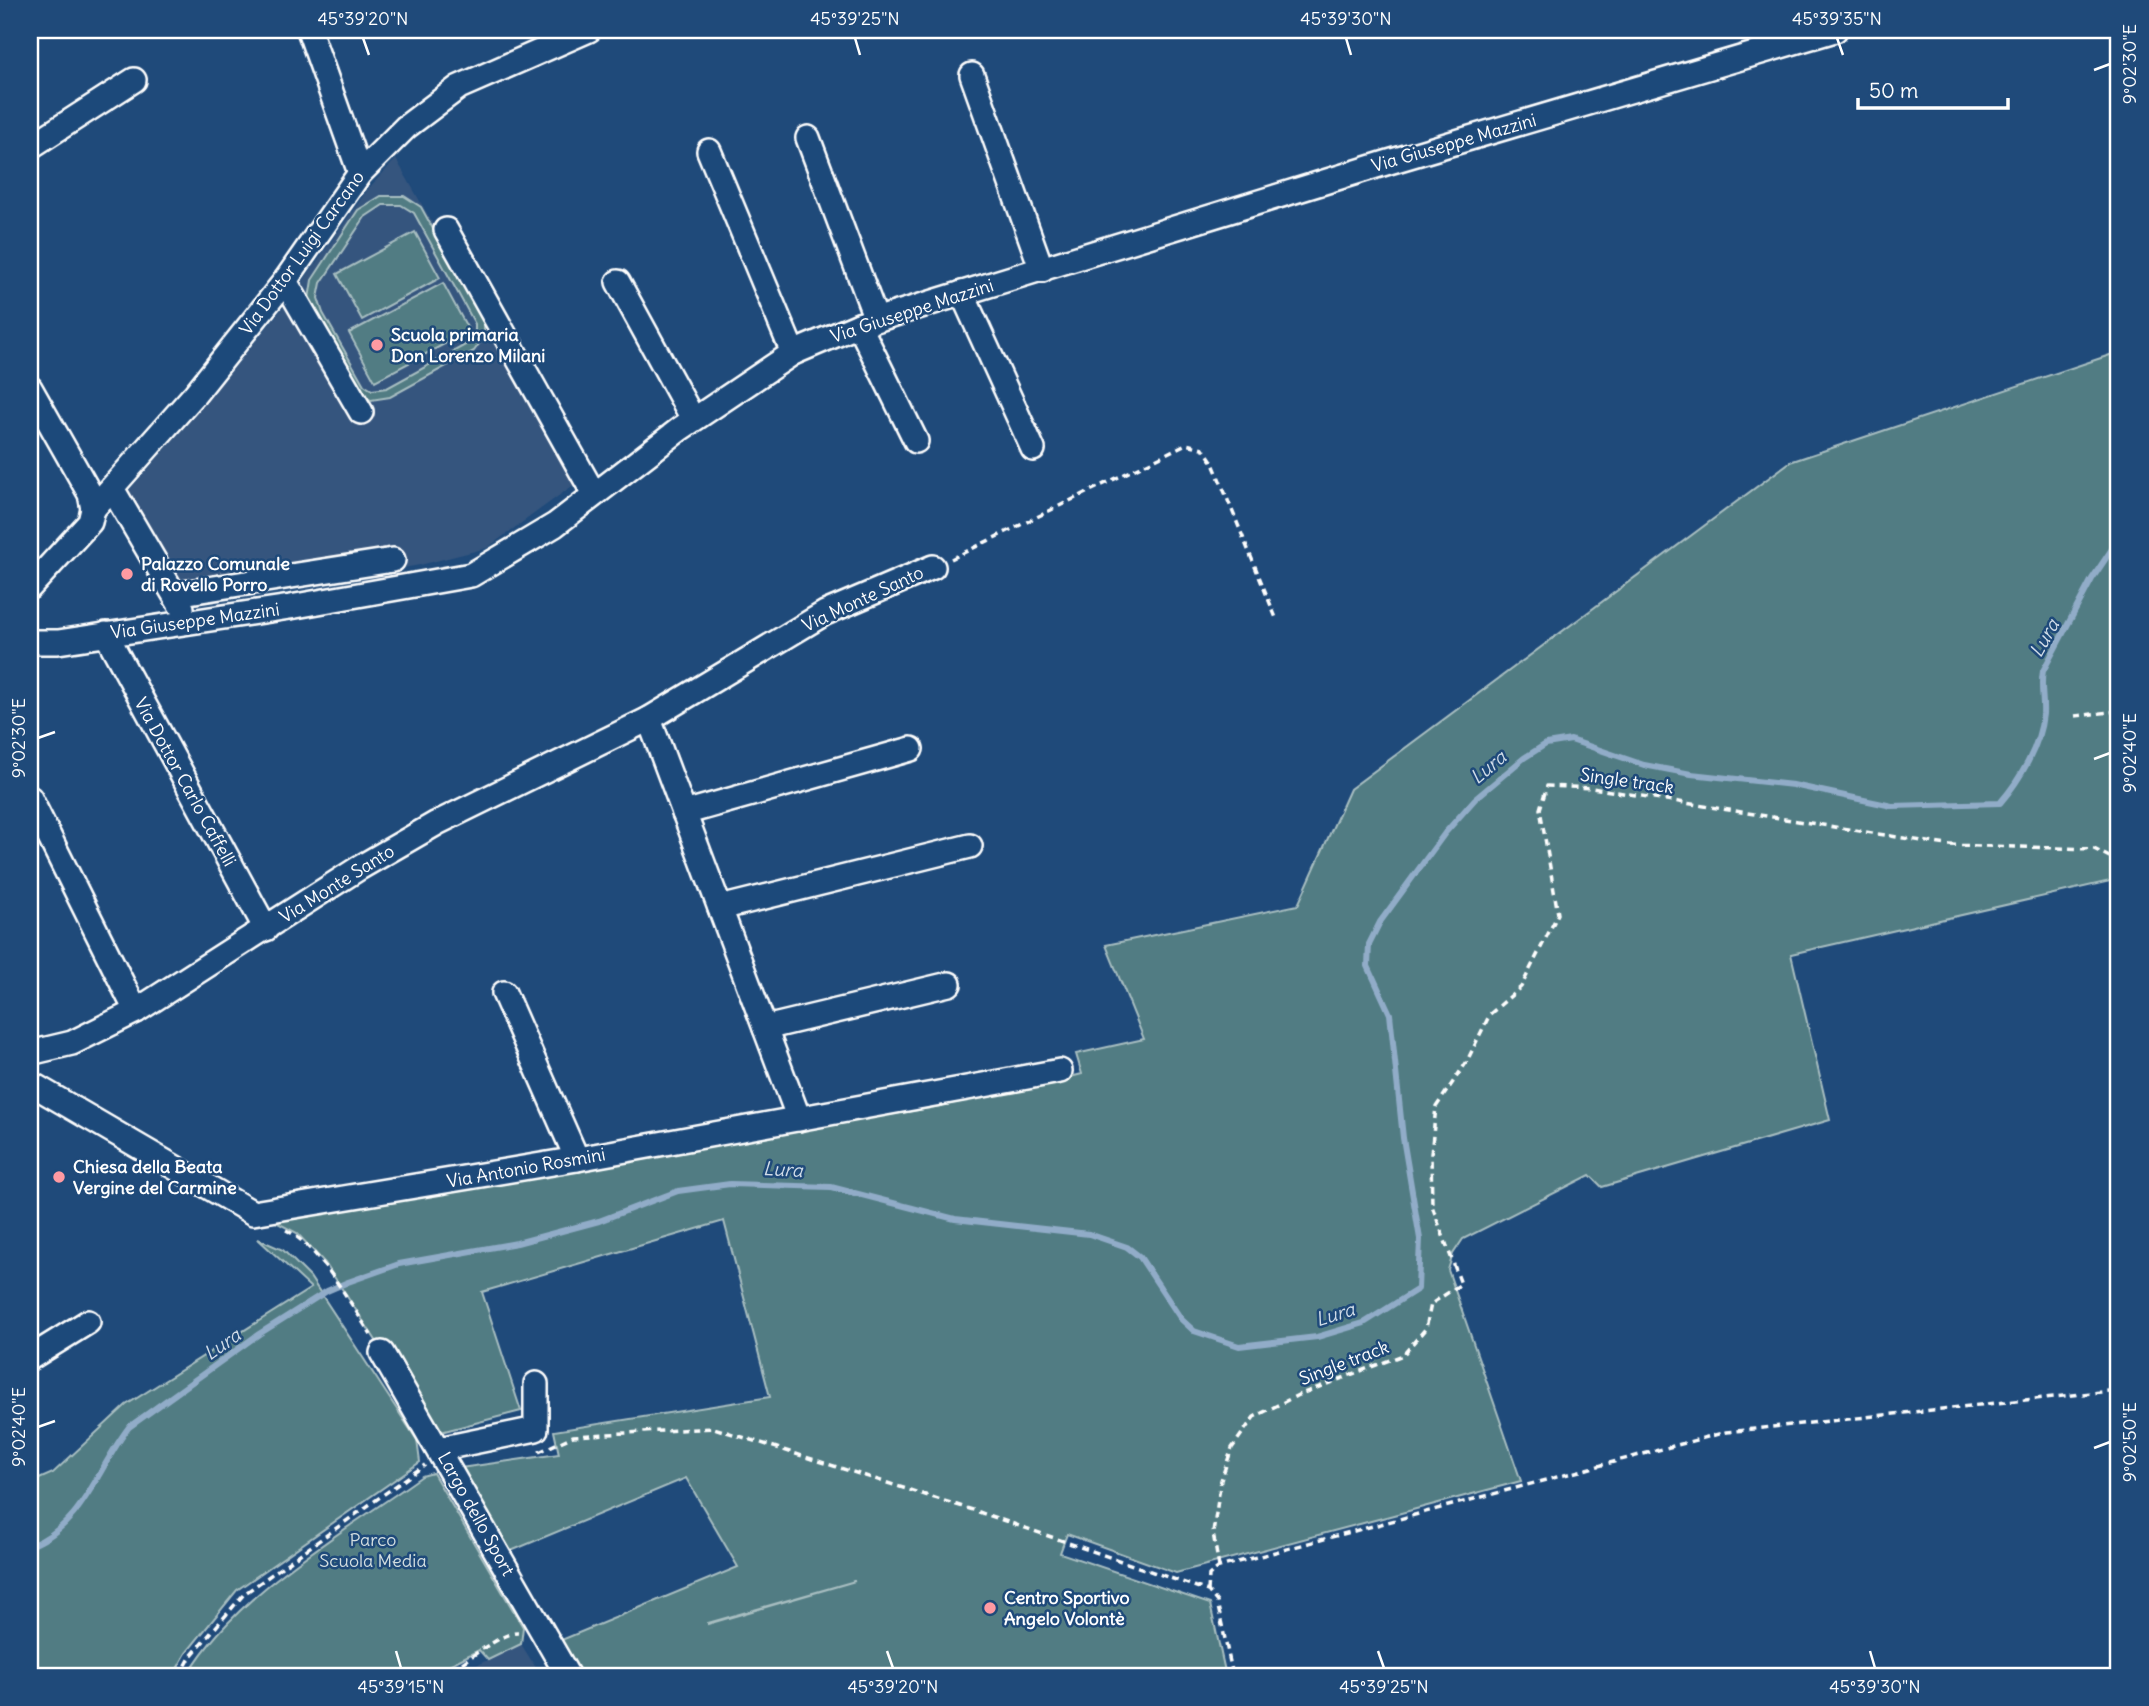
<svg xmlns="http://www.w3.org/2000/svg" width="2149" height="1706" viewBox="0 0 2149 1706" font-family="Delius,sans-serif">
<rect width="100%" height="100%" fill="#1f4a7a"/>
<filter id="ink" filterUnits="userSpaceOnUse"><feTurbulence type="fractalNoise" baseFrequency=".0143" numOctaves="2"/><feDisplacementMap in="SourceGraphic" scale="14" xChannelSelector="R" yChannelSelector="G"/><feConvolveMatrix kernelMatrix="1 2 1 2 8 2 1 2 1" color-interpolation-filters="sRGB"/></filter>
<g filter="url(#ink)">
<g fill="#35557e">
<polygon points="396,159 579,481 487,548 420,565 175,608 127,493 211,396 294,294 368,189"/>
<polygon points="521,1644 541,1676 454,1676"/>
</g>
<g fill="#517c83" stroke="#a8bec1" stroke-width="2" fill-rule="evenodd">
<path d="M 381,196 L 404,196 L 421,207 L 484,322 L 484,337 L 474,351 L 390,397 L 371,400 L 357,392 L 315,317 L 309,299 L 312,280 L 358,210 ZM 383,205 L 401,205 L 414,213 L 475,324 L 475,334 L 469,343 L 387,388 L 372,390 L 364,385 L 323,313 L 318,298 L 321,283 L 365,217 Z"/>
<polygon points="415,232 440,278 362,320 337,274"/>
<polygon points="443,283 469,331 375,381 349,333"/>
<path d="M 2119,352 L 2119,879 L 1791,954 L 1830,1120 L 1602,1187 L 1590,1175 L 1463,1239 L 1453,1254 L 1448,1270 L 1521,1481 L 1176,1573 L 1067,1534 L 1060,1553 L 1210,1604 L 1226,1676 L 577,1676 L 559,1641 L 738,1567 L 686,1478 L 511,1551 L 460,1468 L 559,1454 L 554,1431 L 770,1397 L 724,1221 L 482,1292 L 521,1411 L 437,1433 L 325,1263 L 297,1233 L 270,1219 L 930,1108 L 1024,1089 L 1082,1074 L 1076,1054 L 1144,1039 L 1106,945 L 1298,905 L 1350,789 L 1790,462 ZM 855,1581 L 708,1624 L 708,1623 Z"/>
<polygon points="258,1239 283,1250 310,1277 417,1440 420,1462 237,1590 186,1653 173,1676 30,1676 30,1483 53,1473 126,1405 311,1288"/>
<path d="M 433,1473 L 523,1627 L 521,1644 L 488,1660 L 479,1650 L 427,1676 L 187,1676 C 237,1591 343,1533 422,1476 Z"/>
</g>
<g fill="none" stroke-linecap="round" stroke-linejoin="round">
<path stroke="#91acc8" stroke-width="6" d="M 30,1546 C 84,1525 96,1470 129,1427 L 259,1334 L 327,1291 L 348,1282 L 399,1264 L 517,1243 L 599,1221 L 678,1191 L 730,1184 L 831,1187 L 955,1219 L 1089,1234 L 1127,1247 L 1140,1257 L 1181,1319 L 1194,1331 L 1239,1346 L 1317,1337 L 1364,1323 L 1418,1289 L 1420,1239 L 1403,1138 L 1390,1014 L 1368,966 L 1369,944 L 1380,922 L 1445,833 L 1475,799 L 1524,758 L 1546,744 L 1571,740 L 1644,765 L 1691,774 L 1793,785 L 1892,806 L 2000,803 C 2020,780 2040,746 2043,714 C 2044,699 2040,686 2043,671 L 2092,579 L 2114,546 L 2119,526"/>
<defs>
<g id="minor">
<polyline points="309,30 360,173"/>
<polyline points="972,75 1042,270"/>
<polyline points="808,138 876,319"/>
<polyline points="30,147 134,80"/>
<polyline points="709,151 793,353"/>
<polyline points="446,230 594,494"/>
<polyline points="285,281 361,412"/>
<polyline points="618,282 693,419"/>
<polyline points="962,293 1033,449"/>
<polyline points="859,325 916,441"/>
<polyline points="30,388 90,494 93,509 90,522 30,587"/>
<polyline points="113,490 182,608"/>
<polyline points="93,509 195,394 285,281 360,173 406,127 459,87 589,30"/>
<polyline points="176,594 393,560"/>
<polyline points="106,634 266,929"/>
<polyline points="30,642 58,642 290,607 471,575 555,525 680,429 793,353 859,325 1389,162 1835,30"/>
<polyline points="649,719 799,1119"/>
<polyline points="30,798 136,1011"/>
<polyline points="684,813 911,749"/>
<polyline points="720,908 970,846"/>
<polyline points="504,993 577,1159"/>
<polyline points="765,1028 949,984"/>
<polyline points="30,1053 72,1043 136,1011 359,868 437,823 649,719 825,613 933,567"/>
<polyline points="30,1083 253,1213 577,1159 1060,1071"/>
<polyline points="382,1353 568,1676"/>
<polyline points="30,1358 88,1322"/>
<polyline points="439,1449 536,1429 536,1384"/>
</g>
</defs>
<use href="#minor" stroke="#fff" stroke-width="28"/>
<g stroke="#fff" stroke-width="3.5" stroke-dasharray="7 5" stroke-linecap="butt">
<polyline points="951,559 1186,444 1203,448 1212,461 1276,618"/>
<polyline points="2075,716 2119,711"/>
<polyline points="30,1148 34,1154"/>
<path d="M 286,1230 C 319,1247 351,1304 371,1335"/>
<polyline points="539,1452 573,1436 714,1428 976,1511 1208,1591 1217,1602 1233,1676"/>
<polyline points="1219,1567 1213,1533 1221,1480 1232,1448 1254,1417 1298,1395 1403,1355 1426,1328 1431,1304 1461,1284 1432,1206 1431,1154 1436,1107 1466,1063 1490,1014 1521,987 1558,914 1540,809 1547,786 1592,788 1947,845 2094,849 2119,862"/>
<polyline points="1208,1591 1209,1575 1219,1567 1726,1432 2119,1390"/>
<polyline points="180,1676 191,1656 244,1594 425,1465"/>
<path d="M 442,1676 C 461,1666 500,1632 518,1633"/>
</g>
<use href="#minor" stroke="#1f4a7a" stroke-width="23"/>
</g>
</g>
<path fill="none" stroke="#fff" stroke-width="2.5" d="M 363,38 L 369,55M 855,38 L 860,55M 1346,38 L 1351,55M 1837,38 L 1843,55M 2094,70 L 2110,64M 38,738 L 55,732M 2094,759 L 2110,753M 38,1427 L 55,1421M 2094,1448 L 2110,1442M 396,1651 L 401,1668M 887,1651 L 893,1668M 1378,1651 L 1384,1668M 1870,1651 L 1875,1668"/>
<g fill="#ff9aa2" stroke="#1f4a7a" stroke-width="2.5">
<circle cx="377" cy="345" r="7"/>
<circle cx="127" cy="574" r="7"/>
<circle cx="59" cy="1177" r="7"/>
<circle cx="990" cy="1608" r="7"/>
</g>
<g text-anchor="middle" stroke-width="5" stroke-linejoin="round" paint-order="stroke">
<g font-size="18" fill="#fff" stroke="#1f4a7a">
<text transform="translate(1454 143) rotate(-16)" y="6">Via Giuseppe Mazzini</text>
<text transform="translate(302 253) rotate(-54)" y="6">Via Dottor Luigi Carcano</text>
<text transform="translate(912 311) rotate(-18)" y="6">Via Giuseppe Mazzini</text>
<text transform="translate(863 599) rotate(-25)" y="6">Via Monte Santo</text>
<text transform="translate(195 621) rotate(-8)" y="6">Via Giuseppe Mazzini</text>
<text transform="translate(1627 781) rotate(8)" y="6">Single track</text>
<text transform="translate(185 782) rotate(61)" y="6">Via Dottor Carlo Caffelli</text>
<text transform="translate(337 884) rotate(-32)" y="6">Via Monte Santo</text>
<text transform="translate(526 1168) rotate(-10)" y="6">Via Antonio Rosmini</text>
<text transform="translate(1344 1363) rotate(-21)" y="6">Single track</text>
<text transform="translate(476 1514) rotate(61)" y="6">Largo dello Sport</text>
</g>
<g font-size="18" font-weight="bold" fill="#fff" stroke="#1f4a7a" text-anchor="start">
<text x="391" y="341">Scuola primaria<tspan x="391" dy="21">Don Lorenzo Milani</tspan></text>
<text x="141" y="570">Palazzo Comunale<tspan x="141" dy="21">di Rovello Porro</tspan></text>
<text x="73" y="1173">Chiesa della Beata<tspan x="73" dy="21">Vergine del Carmine</tspan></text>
<text x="1004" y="1604">Centro Sportivo<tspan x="1004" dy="21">Angelo Volontè</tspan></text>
</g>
<g font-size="18" fill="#d4dee0" stroke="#1f4a7a">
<text x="373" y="1546">Parco<tspan x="373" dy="21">Scuola Media</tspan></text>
</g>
<g font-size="19" font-style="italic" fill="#d1dce8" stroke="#1f4a7a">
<text transform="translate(2044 638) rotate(-61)" y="7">Lura</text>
<text transform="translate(1488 767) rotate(-40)" y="7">Lura</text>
<text transform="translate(783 1169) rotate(3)" y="7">Lura</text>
<text transform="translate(1335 1314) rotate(-17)" y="7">Lura</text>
<text transform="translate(222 1344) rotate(-35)" y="7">Lura</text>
</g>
</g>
<rect width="2149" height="1706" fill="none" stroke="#1f4a7a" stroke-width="77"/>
<path d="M1858 98v10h150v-10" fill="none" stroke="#ffffff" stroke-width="3.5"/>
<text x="1869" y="98" font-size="21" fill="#ffffff" stroke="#1f4a7a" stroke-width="5" paint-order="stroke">50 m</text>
<rect x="38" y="38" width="2072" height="1630" fill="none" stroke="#fff" stroke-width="2.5"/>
<g font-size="18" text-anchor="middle" fill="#fff">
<text x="363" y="25">45°39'20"N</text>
<text x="855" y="25">45°39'25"N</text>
<text x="1346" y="25">45°39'30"N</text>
<text x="1837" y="25">45°39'35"N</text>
<text transform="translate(2130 64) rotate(-90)" y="6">9°02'30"E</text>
<text transform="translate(19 738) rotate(-90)" y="6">9°02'30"E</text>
<text transform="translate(2130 753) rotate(-90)" y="6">9°02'40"E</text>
<text transform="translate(19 1427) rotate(-90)" y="6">9°02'40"E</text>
<text transform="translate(2130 1442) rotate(-90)" y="6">9°02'50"E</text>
<text x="401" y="1693">45°39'15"N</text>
<text x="893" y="1693">45°39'20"N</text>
<text x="1384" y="1693">45°39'25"N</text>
<text x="1875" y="1693">45°39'30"N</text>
</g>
</svg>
